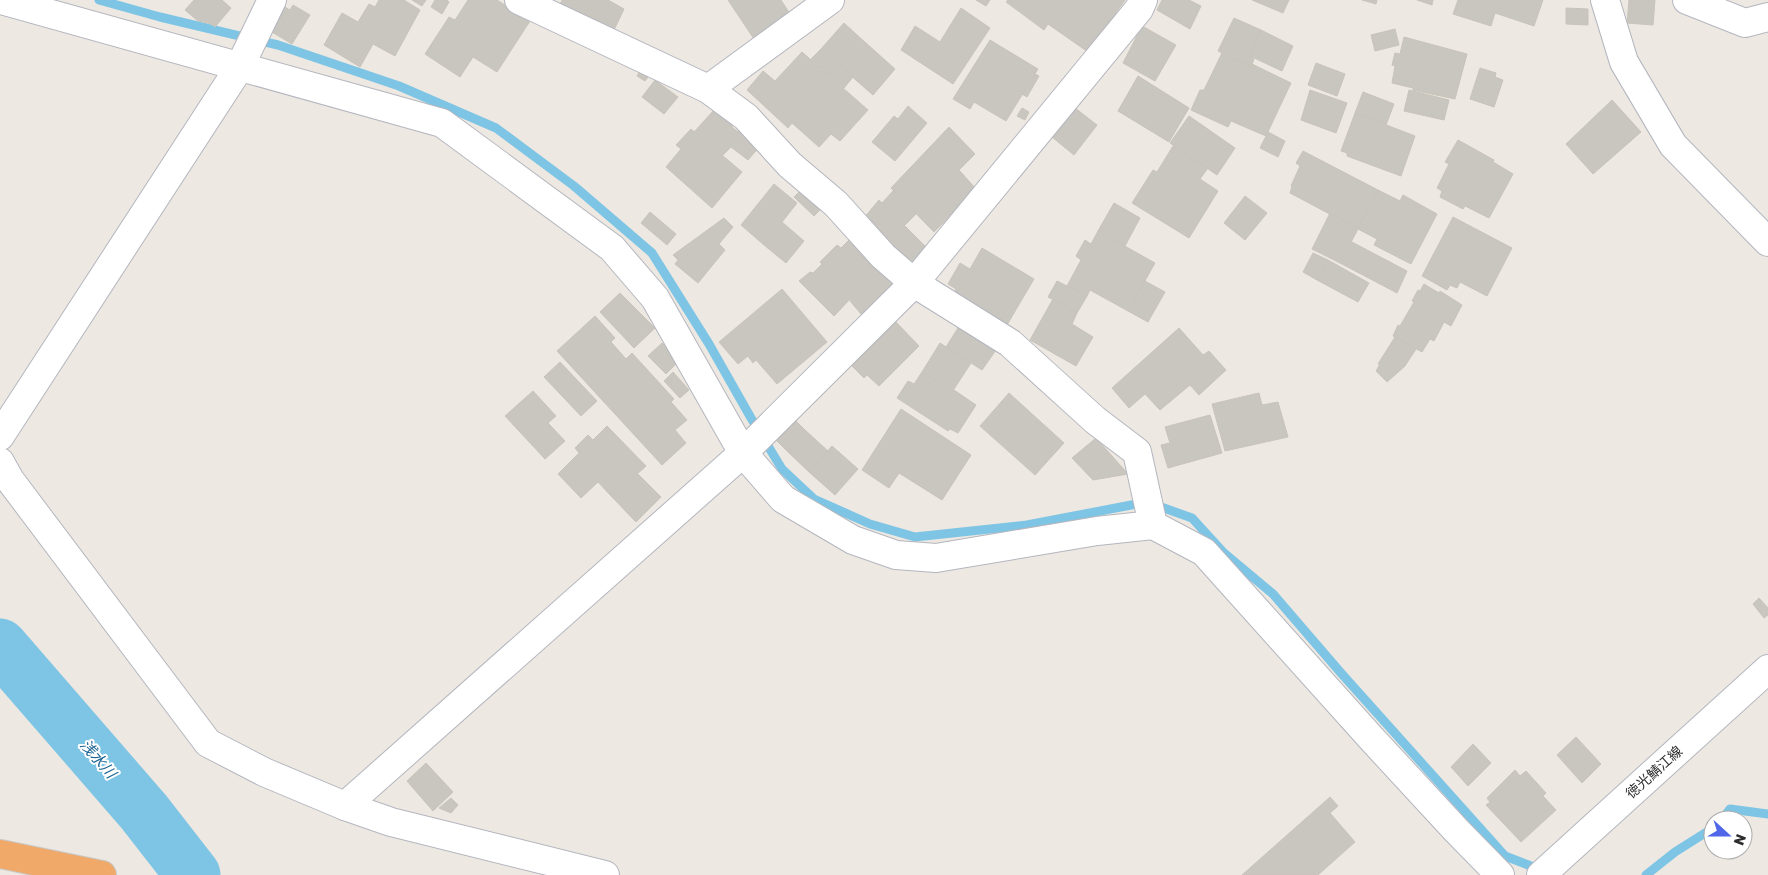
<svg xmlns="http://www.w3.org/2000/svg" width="1768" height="875" viewBox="0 0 1768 875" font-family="'Golos Text','Noto Sans JP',sans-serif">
<rect width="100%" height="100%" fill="#ede8e1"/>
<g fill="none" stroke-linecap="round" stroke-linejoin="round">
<g stroke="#7ec5e5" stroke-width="9">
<polyline points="99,0 160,17 278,45 399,86 496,128 574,186 652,253 709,344 751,418 782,469 814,499 870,524 915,537 1027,525 1147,502 1192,518 1224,553 1273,594 1341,673 1505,856 1541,870"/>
<polyline points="1722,820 1730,809 1768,814"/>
<polyline points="1646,875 1675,852 1713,828"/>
</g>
<polyline stroke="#7ec5e5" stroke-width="55" points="0,646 144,812 193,875"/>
</g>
<g fill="#c9c6bf" stroke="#c9c4ba">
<polygon points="194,0 222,0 231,8 215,27 211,24 198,21 185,10"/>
<polygon points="379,0 404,0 420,10 395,56 373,44 360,67 324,45 342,13 358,22 369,4 375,7"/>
<polygon points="412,0 426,0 422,6"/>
<polygon points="435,0 447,0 449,2 442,14 431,7"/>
<polygon points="468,0 497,0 530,21 497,72 473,57 460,77 425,54 449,17 455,20"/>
<polygon points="562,0 608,0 624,9 613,32 560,5"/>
<polygon points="728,0 781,0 792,17 756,42"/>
<polygon points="976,0 990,0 986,6"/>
<polygon points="1008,0 1125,0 1088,52 1048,24 1044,30 1006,2"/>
<polygon points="1162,0 1189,0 1201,6 1190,29 1157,10"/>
<polygon points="1252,0 1289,0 1283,13"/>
<polygon points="1362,0 1377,0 1376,4"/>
<polygon points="1417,0 1433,0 1432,5"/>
<polygon points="1458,0 1543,0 1534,26 1495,13 1491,26 1453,14"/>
<polygon points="1629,0 1655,0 1653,25 1627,23"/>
<polygon points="281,5 290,10 293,5 310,15 292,44 267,29"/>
<polygon points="961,8 990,28 953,84 901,50 915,26 940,42"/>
<polygon points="1566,8 1588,9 1588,25 1566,24"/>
<polygon points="1234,18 1261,30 1250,56 1254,59 1251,67 1218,51"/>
<polygon points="844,23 857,35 833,60 821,49"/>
<polygon points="1142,26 1176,45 1155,81 1123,63"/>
<polygon points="1395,29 1399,45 1375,51 1371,35"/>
<polygon points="1261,30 1293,46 1282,71 1250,56"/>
<polygon points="857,35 895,69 873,95 833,60"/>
<polygon points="1404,37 1467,54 1455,99 1413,90 1413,88 1392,83 1395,66 1392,65 1395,53 1400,54"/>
<polygon points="990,40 1038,69 1006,121 974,102 970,109 953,99"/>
<polygon points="821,49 853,77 844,88 811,59"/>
<polygon points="802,52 868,110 840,141 831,134 819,147 792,123 788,128 747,90 763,71 775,81"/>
<polygon points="1222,53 1251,67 1252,64 1291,83 1266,136 1231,121 1228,127 1191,110 1200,90 1204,90"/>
<polygon points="1316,63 1345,74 1337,96 1308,85"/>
<polygon points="642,68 651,73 645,81 637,76"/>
<polygon points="1480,68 1496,73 1495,77 1503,80 1494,107 1470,99"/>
<polygon points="1035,74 1039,76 1027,97 1022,94"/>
<polygon points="1138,76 1189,108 1169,142 1118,111"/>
<polygon points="655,80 678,97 664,114 642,97"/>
<polygon points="1310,90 1347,103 1336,133 1301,120"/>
<polygon points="1409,90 1449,100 1444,120 1404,111"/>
<polygon points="1363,92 1394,104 1386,125 1355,113"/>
<polygon points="1612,100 1641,132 1593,174 1566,144"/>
<polygon points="908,106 927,123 895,161 872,142 894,116 898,119"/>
<polygon points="1022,108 1029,112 1025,120 1017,116"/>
<polygon points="1075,108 1097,125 1074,155 1052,137"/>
<polygon points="714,110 733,124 732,127 738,132 741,129 761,145 748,160 731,147 723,155 694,132"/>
<polygon points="1355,113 1415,136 1401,176 1347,156 1347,153 1341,151"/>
<polygon points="1189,116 1235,148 1217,175 1170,143"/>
<polygon points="949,127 975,154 959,170 976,189 934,232 891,188"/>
<polygon points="691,129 742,172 712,208 666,167 681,149 676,145"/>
<polygon points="1268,132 1285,141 1278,157 1260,148"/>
<polygon points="1458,140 1494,160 1493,162 1513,174 1489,218 1465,206 1463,209 1440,197 1442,191 1437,188 1449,164 1445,162"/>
<polygon points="1173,146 1208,168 1200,179 1218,191 1189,238 1132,203 1153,170 1157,172"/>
<polygon points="1303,151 1378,190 1358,229 1290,193 1292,187 1291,186 1300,166 1296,163"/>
<polygon points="774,184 797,203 764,245 741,225"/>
<polygon points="803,188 823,207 814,216 794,197"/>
<polygon points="1378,190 1400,201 1403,195 1437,214 1411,264 1374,245 1377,239 1358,229"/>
<polygon points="893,191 916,214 905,225 882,203"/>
<polygon points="1245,196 1267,213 1245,240 1224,223"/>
<polygon points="879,200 926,247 907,267 863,219"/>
<polygon points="1114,203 1140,218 1125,246 1098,231"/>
<polygon points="650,212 676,234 667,245 641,223"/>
<polygon points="1330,213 1358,229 1340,263 1312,249"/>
<polygon points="1453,217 1512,248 1487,296 1460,282 1457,288 1450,285 1447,290 1422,276"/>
<polygon points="724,218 733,227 719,244 725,250 698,283 675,264 678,260 673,255"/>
<polygon points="782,222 804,241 786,263 764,245"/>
<polygon points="1098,231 1155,263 1128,311 1090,290 1087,296 1067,286 1081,260 1076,256 1085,240 1091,244"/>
<polygon points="854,235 896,282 862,315 850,301 854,295 820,262 837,245 841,248"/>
<polygon points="1352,242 1407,271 1397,293 1340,263"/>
<polygon points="982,248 1034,279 1007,325 954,293 956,289 948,284 960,263 970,269"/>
<polygon points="1313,253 1328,260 1317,280 1303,272"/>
<polygon points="1328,260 1369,283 1358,302 1317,280"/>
<polygon points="822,264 854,295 834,316 799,281 810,272 813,273"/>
<polygon points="1057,281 1087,296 1077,313 1048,297"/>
<polygon points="1145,281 1165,292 1148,322 1128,311"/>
<polygon points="1424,284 1439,293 1440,291 1462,305 1451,326 1444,322 1434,341 1430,339 1422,352 1393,336 1398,325 1400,326 1414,302 1412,301 1418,290 1420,291"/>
<polygon points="782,289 827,342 777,384 756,360 753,363 748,356 738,364 719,342"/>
<polygon points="620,293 655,328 634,348 600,312"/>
<polygon points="1053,299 1077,313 1072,324 1093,337 1076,366 1030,340"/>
<polygon points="595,316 615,338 611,342 626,359 632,353 674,399 671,402 687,420 675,430 686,443 662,465 557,351"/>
<polygon points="894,320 919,346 879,386 867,375 864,378 847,361"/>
<polygon points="961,323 998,347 982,370 946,347"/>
<polygon points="1179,328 1203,355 1209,351 1226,370 1199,395 1190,385 1160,410 1145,394 1129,408 1112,388"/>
<polygon points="1395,337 1416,349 1405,366 1387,382 1376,371 1380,364 1378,364"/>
<polygon points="662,343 680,360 666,374 648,356"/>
<polygon points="940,343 971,363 952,392 922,372"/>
<polygon points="560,362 597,401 581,416 544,377"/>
<polygon points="673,372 689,390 680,398 664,381"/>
<polygon points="922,372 952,392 954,390 976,405 958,433 950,429 948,431 897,398 908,381 914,384"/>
<polygon points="533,391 556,416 548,423 565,441 545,459 505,416"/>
<polygon points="1009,393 1064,443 1035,475 980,426"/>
<polygon points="1259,393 1262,405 1278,402 1288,437 1225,451 1212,404"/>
<polygon points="901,409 971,455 942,500 899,473 889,488 862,470"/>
<polygon points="1210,415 1222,453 1168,468 1161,445 1170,443 1165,427"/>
<polygon points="793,418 805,430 787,451 774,438"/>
<polygon points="607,426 646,466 612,497 598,482 581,498 558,474 579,453 575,448 588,435 593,440"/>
<polygon points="805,430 828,451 809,472 787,451"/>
<polygon points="1096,438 1128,474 1093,480 1072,458"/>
<polygon points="832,446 858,469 835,495 809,472"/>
<polygon points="638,474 661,497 636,522 612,497"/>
<polygon points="1759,598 1768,608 1768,615 1764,618 1753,604"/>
<polygon points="1576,737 1601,764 1582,783 1557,755"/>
<polygon points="1473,744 1491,763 1468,786 1451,767"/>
<polygon points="426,763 453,792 433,811 407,781"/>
<polygon points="1515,770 1520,776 1526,771 1546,793 1543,796 1556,810 1521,842 1486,805 1490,802 1487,798"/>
<polygon points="1330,797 1338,806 1330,813 1355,842 1318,875 1242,875"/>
<polygon points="451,798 458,805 451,813 439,808"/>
</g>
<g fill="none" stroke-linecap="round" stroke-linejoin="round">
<defs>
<g id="street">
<polyline points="1,0 442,123 612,248 655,298 743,453 783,499 853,540 896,555 936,558 1097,531 1153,525"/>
<polyline points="519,0 708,89 746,117 790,165 836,204 883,256 914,283 1010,343 1095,420 1137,452 1153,525 1204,552 1371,738 1456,830 1500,875"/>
<polyline points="1605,0 1624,62 1673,145 1768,242"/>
<polyline points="1687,0 1745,23 1768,17"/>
<polyline points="708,89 830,0"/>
<polyline points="0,436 239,68 272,0"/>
<polyline points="0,462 10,480 208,743 264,772 345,806 743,453 914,283 1139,9 1143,0"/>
<polyline points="345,806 391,822 605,875"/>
</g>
<polyline id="secondary" points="1541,875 1768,669"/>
<polyline id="highway" points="0,854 102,875"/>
</defs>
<use href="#street" stroke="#b4b6bf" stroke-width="30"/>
<use href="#secondary" stroke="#b4b6bf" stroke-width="30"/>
<use href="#highway" stroke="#c8c8c8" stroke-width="30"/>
<use href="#street" stroke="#fff" stroke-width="28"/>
<use href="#secondary" stroke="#fff" stroke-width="28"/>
<use href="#highway" stroke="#f0a969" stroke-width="28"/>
</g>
<g text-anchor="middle" stroke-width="4" stroke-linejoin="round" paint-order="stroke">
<g font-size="14" fill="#2d2d2d" stroke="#fff">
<text transform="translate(1654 772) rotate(-42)" y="5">徳光鯖江線</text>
</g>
<g font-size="15" font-style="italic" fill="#1a6594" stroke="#fff">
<text transform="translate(98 759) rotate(49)" y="5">浅水川</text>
</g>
</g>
<g transform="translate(1728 835) rotate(111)"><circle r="24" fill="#ffffff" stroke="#ababab"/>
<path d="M0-4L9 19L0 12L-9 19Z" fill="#5167ea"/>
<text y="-8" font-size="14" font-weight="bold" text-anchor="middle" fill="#2d2d2d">N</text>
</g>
</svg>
